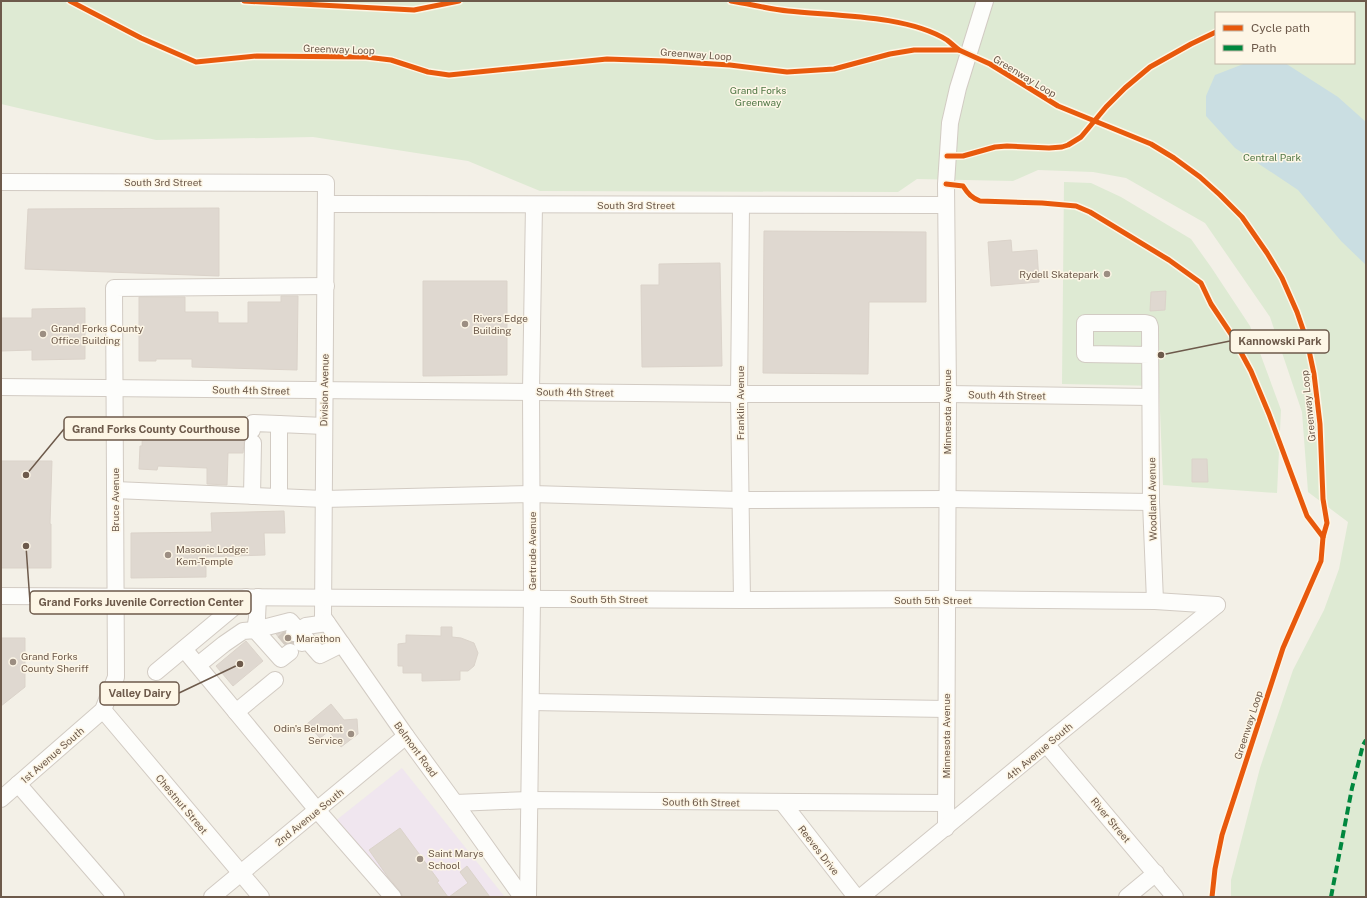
<svg xmlns="http://www.w3.org/2000/svg" width="1367" height="898" viewBox="0 0 1367 898" font-family="'Public Sans',sans-serif">
<rect width="100%" height="100%" fill="#f3f0e7"/>
<polygon fill="#f0e6ef" points="402,768 504,896 399,897 334,822"/>
<g fill="#deead3" fill-rule="evenodd">
<path d="M 1,1 L 1366,1 L 1366,897 L 1231,897 L 1231,880 L 1260,768 L 1293,670 L 1324,610 L 1339,569 L 1348,522 L 1308,492 L 1302,412 L 1270,317 L 1205,223 L 1126,178 L 1093,172 L 1038,170 L 1013,181 L 917,179 L 898,192 L 540,191 L 468,161 L 313,137 L 156,140 L 1,104 ZM 1216,13 L 1354,13 L 1354,63 L 1216,63 Z"/>
<polygon points="1064,182 1091,183 1121,197 1191,239 1211,267 1250,326 1281,410 1277,493 1163,485 1159,386 1062,384"/>
</g>
<polygon fill="#cadee2" points="1246,63 1285,63 1338,97 1366,122 1366,265 1341,241 1298,190 1235,148 1206,116 1206,96 1215,75"/>
<g fill="#dfd8d0" stroke="#dbd3ca">
<polygon points="219,208 219,276 25,269 28,209"/>
<polygon points="764,231 926,232 926,302 869,302 868,374 763,373"/>
<polygon points="1011,240 1012,252 1037,250 1039,282 991,286 988,242"/>
<polygon points="720,263 722,366 642,367 641,285 659,285 659,264"/>
<polygon points="423,281 507,281 507,375 423,376"/>
<polygon points="1166,291 1165,310 1150,311 1151,292"/>
<polygon points="281,296 298,296 297,370 192,367 192,359 156,359 156,361 139,361 139,297 185,297 185,312 218,312 218,323 248,323 248,302 281,302"/>
<polygon points="85,308 85,359 32,360 32,350 1,351 1,318 32,318 32,309"/>
<polygon points="143,421 179,422 177,428 243,430 246,437 244,443 243,453 228,453 227,485 207,484 207,468 158,466 157,470 139,469 140,446 142,446"/>
<polygon points="1192,459 1207,459 1208,482 1192,482"/>
<polygon points="1,461 52,461 50,524 51,524 51,568 1,568"/>
<polygon points="284,511 285,533 264,533 265,555 206,557 206,577 131,578 131,533 212,532 211,513"/>
<polygon points="441,627 452,627 452,637 461,638 474,643 478,653 474,666 468,671 460,671 460,680 422,681 422,673 403,673 403,666 398,666 398,644 406,643 406,635 441,636"/>
<polygon points="285,632 286,638 293,643 288,643 284,644 276,634"/>
<polygon points="1,638 25,638 25,687 1,706"/>
<polygon points="246,641 263,661 233,686 216,666"/>
<polygon points="331,704 344,720 357,719 358,734 341,747 329,731 320,738 307,724"/>
<polygon points="400,828 439,881 437,882 448,897 403,897 400,891 388,877 369,850"/>
<polygon points="467,866 490,897 449,897 468,883 460,872"/>
</g>
<g fill="none" stroke-linecap="round" stroke-linejoin="round">
<polyline stroke="#d2cac0" stroke-width="16" stroke-dasharray="16 8" stroke-linecap="butt" points="283,643 294,633"/>
<defs>
<g id="minor">
<polyline points="1,182 326,183 323,617 406,736 455,803 522,897"/>
<polyline points="327,204 945,205"/>
<polyline points="741,206 739,394 742,600"/>
<polyline points="1150,355 1085,354 1085,323 1145,323 1149,324 1150,327 1151,502 1155,601"/>
<polyline points="1,387 739,394 948,394 1150,397"/>
<polyline points="252,430 253,423 279,424"/>
<polyline points="115,490 324,499 532,494 740,500 947,499 1151,502"/>
<polyline points="252,496 253,443"/>
<polyline points="279,497 279,424 324,426"/>
<polyline points="1,596 742,600 947,599 1155,601 1217,605"/>
<polyline points="258,597 257,618 255,630 290,621 306,639"/>
<polyline points="294,633 306,626 327,623"/>
<polyline points="302,643 306,639 320,655 342,644"/>
<polyline points="184,649 317,810 393,897"/>
<polyline points="198,665 224,644 243,631 255,630 281,659 290,652"/>
<polyline points="156,672 246,597"/>
<polyline points="531,702 946,709"/>
<polyline points="103,710 261,897"/>
<polyline points="236,712 275,680"/>
<polyline points="1046,744 1175,897"/>
<polyline points="18,784 116,897"/>
<polyline points="1,799 103,710 116,677 114,288 326,286"/>
<polyline points="782,802 856,897"/>
<polyline points="455,803 530,800 946,803"/>
<polyline points="946,828 948,394 946,184 950,123 958,88 985,1"/>
<polyline points="212,897 406,736"/>
<polyline points="528,897 532,599 531,391 534,205"/>
<polyline points="861,897 1046,744 1217,605"/>
<polyline points="1127,897 1156,873"/>
</g>
</defs>
<use href="#minor" stroke="#d2cbc3" stroke-width="18"/>
<use href="#minor" stroke="#fdfdfb" stroke-width="16"/>
<polyline stroke="#00873e" stroke-width="4" stroke-dasharray="8 4" stroke-linecap="butt" points="1331,897 1352,788 1363,745 1366,740"/>
<defs>
<g id="cycleway">
<polyline points="70,1 141,38 196,62 257,56 366,57 391,60 428,72 449,75 607,59 665,61 730,65 787,72 834,69 890,54 914,50 959,50 990,64 1058,106 1151,144 1174,158 1200,177 1220,195 1242,217 1267,253 1282,278 1297,312 1307,341 1314,374 1320,424 1323,499 1327,523 1323,537 1321,561 1283,648 1222,835 1215,869 1212,897"/>
<polyline points="244,1 414,10 459,1"/>
<path d="M 731,1 C 750,4 769,9 788,11 C 835,16 907,15 947,40 C 951,43 955,47 959,50"/>
<polyline points="947,156 963,156 995,147 1007,146 1049,148 1062,147 1068,145 1081,137 1106,107 1125,88 1150,67 1191,44 1216,32"/>
<path d="M 946,184 L 963,186 C 968,194 972,198 980,201 L 1042,203 L 1076,206 L 1090,212 L 1169,260 L 1201,283 L 1211,304 L 1231,334 L 1251,371 L 1269,414 L 1307,516 L 1323,537"/>
</g>
</defs>
<use href="#cycleway" stroke="#fdf6e6" stroke-width="8"/>
<use href="#cycleway" stroke="#e8590c" stroke-width="5"/>
</g>
<g fill="#9c8e82" stroke="#fdf6e6" stroke-width="1.5">
<circle cx="1107" cy="274" r="4"/>
<circle cx="465" cy="324" r="4"/>
<circle cx="43" cy="334" r="4"/>
<circle cx="168" cy="555" r="4"/>
<circle cx="288" cy="638" r="4"/>
<circle cx="13" cy="662" r="4"/>
<circle cx="351" cy="734" r="4"/>
<circle cx="420" cy="859" r="4"/>
</g>
<g text-anchor="middle" stroke-width="3" stroke-linejoin="round" paint-order="stroke">
<g font-size="10" fill="#6d5a4b" stroke="#fdf6e6">
<text transform="translate(339 49) rotate(2)" y="4">Greenway Loop</text>
<text transform="translate(696 54) rotate(4)" y="4">Greenway Loop</text>
<text transform="translate(1025 76) rotate(31)" y="4">Greenway Loop</text>
<text x="163" y="186">South 3rd Street</text>
<text x="636" y="209">South 3rd Street</text>
<text transform="translate(251 390) rotate(1)" y="4">South 4th Street</text>
<text transform="translate(324 390) rotate(-89)" y="4">Division Avenue</text>
<text transform="translate(575 392) rotate(1)" y="4">South 4th Street</text>
<text transform="translate(1007 395) rotate(1)" y="4">South 4th Street</text>
<text transform="translate(740 403) rotate(-90)" y="4">Franklin Avenue</text>
<text transform="translate(1308 406) rotate(-96)" y="4">Greenway Loop</text>
<text transform="translate(947 412) rotate(-90)" y="4">Minnesota Avenue</text>
<text transform="translate(1152 499) rotate(-91)" y="4">Woodland Avenue</text>
<text transform="translate(115 500) rotate(-90)" y="4">Bruce Avenue</text>
<text transform="translate(532 551) rotate(-90)" y="4">Gertrude Avenue</text>
<text x="609" y="603">South 5th Street</text>
<text x="933" y="604">South 5th Street</text>
<text transform="translate(1248 725) rotate(-72)" y="4">Greenway Loop</text>
<text transform="translate(946 736) rotate(-90)" y="4">Minnesota Avenue</text>
<text transform="translate(416 749) rotate(54)" y="4">Belmont Road</text>
<text transform="translate(1039 751) rotate(-40)" y="4">4th Avenue South</text>
<text transform="translate(52 755) rotate(-41)" y="4">1st Avenue South</text>
<text transform="translate(701 802) rotate(1)" y="4">South 6th Street</text>
<text transform="translate(182 804) rotate(50)" y="4">Chestnut Street</text>
<text transform="translate(309 817) rotate(-39)" y="4">2nd Avenue South</text>
<text transform="translate(1111 820) rotate(50)" y="4">River Street</text>
<text transform="translate(819 850) rotate(52)" y="4">Reeves Drive</text>
</g>
<g font-size="10" fill="#527847" stroke="#fdf6e6">
<text x="758" y="94">Grand Forks<tspan x="758" dy="12">Greenway</tspan></text>
<text x="1272" y="161">Central Park</text>
</g>
<g font-size="10" fill="#6d5a4b" stroke="#fdf6e6" text-anchor="start">
<text x="1099" y="278" text-anchor="end">Rydell Skatepark</text>
<text x="473" y="322">Rivers Edge<tspan x="473" dy="12">Building</tspan></text>
<text x="51" y="332">Grand Forks County<tspan x="51" dy="12">Office Building</tspan></text>
<text x="176" y="553">Masonic Lodge:<tspan x="176" dy="12">Kem-Temple</tspan></text>
<text x="296" y="642">Marathon</text>
<text x="21" y="660">Grand Forks<tspan x="21" dy="12">County Sheriff</tspan></text>
<text x="343" y="732" text-anchor="end">Odin's Belmont<tspan x="343" dy="12">Service</tspan></text>
<text x="428" y="857">Saint Marys<tspan x="428" dy="12">School</tspan></text>
</g>
</g>
<path fill="none" stroke="#6d5a4b" stroke-width="1.5" d="M1161 355L1230 341M26 475L64 429M26 546L30 602M240 664L179 693"/>
<g fill="#6d5a4b" stroke="#fdf6e6" stroke-width="1.5">
<circle cx="1161" cy="355" r="4"/>
<circle cx="26" cy="475" r="4"/>
<circle cx="26" cy="546" r="4"/>
<circle cx="240" cy="664" r="4"/>
</g>
<g fill="#fdf6e6" stroke="#6d5a4b" stroke-width="1.5">
<rect x="1230" y="330" width="99" height="23" rx="4"/>
<rect x="64" y="417" width="184" height="23" rx="4"/>
<rect x="30" y="591" width="221" height="23" rx="4"/>
<rect x="100" y="682" width="79" height="23" rx="4"/>
</g>
<g font-size="11" text-anchor="middle" font-weight="bold" fill="#6d5a4b">
<text x="1280" y="345">Kannowski Park</text>
<text x="156" y="433">Grand Forks County Courthouse</text>
<text x="141" y="606">Grand Forks Juvenile Correction Center</text>
<text x="140" y="697">Valley Dairy</text>
</g>
<rect width="1367" height="898" fill="none" stroke="#6d5a4b" stroke-width="4"/>
<rect x="1215" y="12" width="140" height="52" fill="#fdf6e6" stroke="#c3b8a8"/>
<rect x="1223" y="25" width="20" height="6" fill="#e8590c" stroke="#c3b8a8"/>
<text x="1251" y="32" font-size="12" fill="#6d5a4b">Cycle path</text>
<rect x="1223" y="45" width="20" height="6" fill="#00873e" stroke="#c3b8a8"/>
<text x="1251" y="52" font-size="12" fill="#6d5a4b">Path</text>
</svg>
